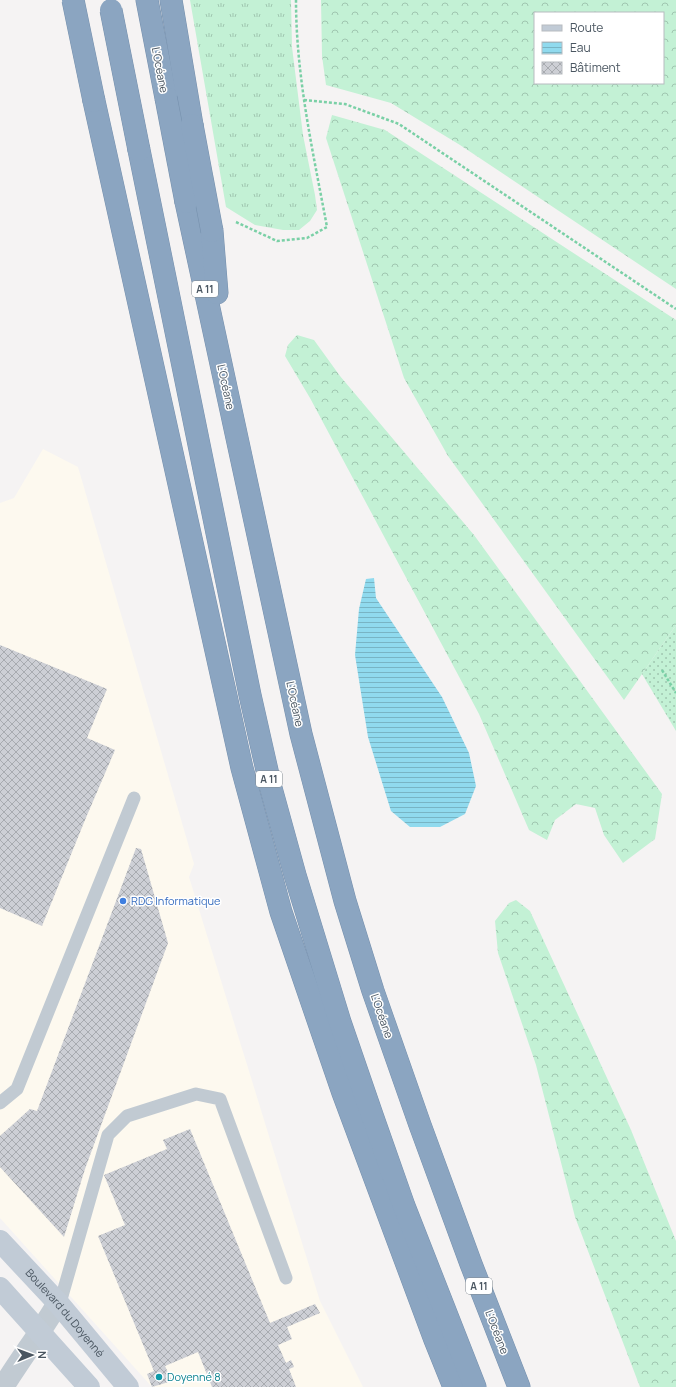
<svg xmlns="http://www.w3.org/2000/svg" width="676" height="1387" viewBox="0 0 676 1387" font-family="Manrope,sans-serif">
<defs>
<pattern id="grass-tufts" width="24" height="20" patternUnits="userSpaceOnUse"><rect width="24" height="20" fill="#c3f1d5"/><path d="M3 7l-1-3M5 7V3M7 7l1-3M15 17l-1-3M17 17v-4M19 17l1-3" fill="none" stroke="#a0c6b0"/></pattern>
<pattern id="forest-crowns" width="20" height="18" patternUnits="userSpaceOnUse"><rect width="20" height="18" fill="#c3f1d5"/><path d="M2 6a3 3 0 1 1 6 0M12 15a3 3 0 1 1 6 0" fill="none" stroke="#a0c6b0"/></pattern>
<pattern id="garden-dots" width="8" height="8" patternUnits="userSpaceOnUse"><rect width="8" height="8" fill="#c3f1d5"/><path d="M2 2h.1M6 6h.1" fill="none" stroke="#a0c6b0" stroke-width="1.8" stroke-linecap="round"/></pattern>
<pattern id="water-rules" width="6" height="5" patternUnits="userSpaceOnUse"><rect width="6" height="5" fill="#90daee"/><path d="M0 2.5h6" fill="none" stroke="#78b4c4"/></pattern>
<pattern id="building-cross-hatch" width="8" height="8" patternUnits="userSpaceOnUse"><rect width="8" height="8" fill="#cdcfd5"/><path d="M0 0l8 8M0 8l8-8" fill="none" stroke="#a8abb0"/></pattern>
</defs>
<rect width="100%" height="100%" fill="#f5f3f3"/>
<polygon fill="#fdf9ef" points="43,449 78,467 194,864 189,877 320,1301 363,1387 152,1387 0,1218 0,503 14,498"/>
<polygon fill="url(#grass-tufts)" points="190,0 291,0 292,47 303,135 315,195 317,210 310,221 299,230 283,230 255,225 226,207"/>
<g fill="url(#forest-crowns)" fill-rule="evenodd">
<path d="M 321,0 L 676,0 L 676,289 L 460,145 L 391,103 L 326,85 L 322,56 ZM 535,13 L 663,13 L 663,83 L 535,83 Z"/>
<polygon points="332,115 385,130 676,320 676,625 624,700 448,456 404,378 326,138"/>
<polygon points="297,335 314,340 340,376 474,535 662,794 655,839 623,863 604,835 595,808 576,804 555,820 547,840 529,830 479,714 310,398 285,356 288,345"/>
<polygon points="516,900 530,911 631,1130 676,1241 676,1387 640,1387 575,1217 536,1065 498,953 495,921 509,903"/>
</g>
<polygon fill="url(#garden-dots)" points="676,625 676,731 642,674"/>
<polygon fill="url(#water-rules)" points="374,578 376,598 442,697 469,753 476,786 465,814 440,827 410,827 391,811 368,737 355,655 359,609 366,579"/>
<g fill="url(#building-cross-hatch)">
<polygon points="0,645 107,689 87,738 115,750 85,820 42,926 0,908"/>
<polygon points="136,848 141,849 168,943 85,1169 64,1237 0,1167 0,1136 30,1109 37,1111"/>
<polygon points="190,1129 270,1323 315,1304 320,1313 287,1327 292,1339 278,1345 286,1363 291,1360 294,1367 289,1369 296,1387 212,1387 198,1352 165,1366 172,1381 152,1387 147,1374 154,1371 98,1236 125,1225 104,1175 167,1149 163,1140"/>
</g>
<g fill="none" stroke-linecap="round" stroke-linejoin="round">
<defs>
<g id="highway">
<polyline points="147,0 166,98"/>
<polyline points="171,0 192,125"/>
<polyline points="94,101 242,768 281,912 343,1093 435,1340 454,1387"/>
<polyline points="139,150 250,695 271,788 295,875 340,1022 372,1115 404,1206 475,1387"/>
<polyline points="186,202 301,734 345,901 373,991 420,1125 471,1264 519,1387"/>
<polyline points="212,231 217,293"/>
</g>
</defs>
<use href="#highway" stroke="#7690ad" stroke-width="23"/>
<g stroke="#7ad0a6" stroke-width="2.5" stroke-dasharray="3 2" stroke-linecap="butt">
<polyline points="304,100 345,104 399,124 676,309"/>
<path d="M 236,222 L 277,241 L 307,238 L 327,227 C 313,152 296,77 296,0"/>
<polyline points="662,670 676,693"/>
</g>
<g stroke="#c1cad2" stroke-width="13">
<polyline points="0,1103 17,1089 134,798"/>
<polyline points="58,1303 62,1296 108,1135 127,1116 196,1094 220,1099 286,1278"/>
</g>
<path stroke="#c1cad2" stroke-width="22" d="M 3,1387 C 21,1358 41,1332 58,1303"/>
<g stroke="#c1cbd6" stroke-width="22">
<path id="s1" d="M 0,1241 L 58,1303 L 128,1387"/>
<polyline points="0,1288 89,1387"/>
</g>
<use href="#highway" stroke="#8ba5c1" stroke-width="22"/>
<defs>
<g id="highway-bridge">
<polyline points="73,0 94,101"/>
<polyline points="111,10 139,150"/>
<polyline points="166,98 186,202"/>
<polyline points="192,125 212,231"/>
</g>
</defs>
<use href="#highway-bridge" stroke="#7690ad" stroke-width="23" stroke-linecap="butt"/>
<use href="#highway-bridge" stroke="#8ba5c1" stroke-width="22"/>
</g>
<circle fill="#3f7fe0" stroke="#fff" stroke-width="1.5" cx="123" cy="901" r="4"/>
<circle fill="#0f9aa8" stroke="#fff" stroke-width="1.5" cx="159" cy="1377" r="4"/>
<g text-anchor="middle" stroke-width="3" stroke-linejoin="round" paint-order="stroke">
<g fill="#fff" stroke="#808990" stroke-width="1">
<rect x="192" y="281" width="26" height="16" rx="3"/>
<rect x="256" y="771" width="26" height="16" rx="3"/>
<rect x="466" y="1278" width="26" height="16" rx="3"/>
</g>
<g font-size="10" font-weight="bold" fill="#4a5661">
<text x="205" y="293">A 11</text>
<text x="269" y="783">A 11</text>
<text x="479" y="1290">A 11</text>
</g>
<g font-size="11" fill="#4a5661" stroke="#fff">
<text transform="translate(160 70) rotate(79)" y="4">L’Océane</text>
<text transform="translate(226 387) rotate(78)" y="4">L’Océane</text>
<text transform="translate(295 704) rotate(78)" y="4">L’Océane</text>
<text transform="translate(382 1016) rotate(71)" y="4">L’Océane</text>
<text dy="4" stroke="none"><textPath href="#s1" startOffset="97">Boulevard du Doyenné</textPath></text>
<text transform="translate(497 1332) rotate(69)" y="4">L’Océane</text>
</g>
<g font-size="11" fill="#366cbe" stroke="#fff" text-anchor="start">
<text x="131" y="905">RDG Informatique</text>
</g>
<g font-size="11" fill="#0d838f" stroke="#fff" text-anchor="start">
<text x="167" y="1381">Doyenné 8</text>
</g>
</g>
<rect x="534" y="12" width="130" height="72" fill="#ffffff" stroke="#b7bbc0"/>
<rect x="542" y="25" width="20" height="6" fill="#c1cbd6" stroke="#b7bbc0"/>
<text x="570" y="32" font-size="12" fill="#4a5661">Route</text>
<rect x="542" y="42" width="20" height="12" fill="url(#water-rules)" stroke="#b7bbc0"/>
<text x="570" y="52" font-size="12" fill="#4a5661">Eau</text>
<rect x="542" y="62" width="20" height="12" fill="url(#building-cross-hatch)" stroke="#b7bbc0"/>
<text x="570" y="72" font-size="12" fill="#4a5661">Bâtiment</text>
<g transform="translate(32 1355) rotate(89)" stroke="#ffffff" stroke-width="3" paint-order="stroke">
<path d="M0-3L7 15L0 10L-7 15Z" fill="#4a5661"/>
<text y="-6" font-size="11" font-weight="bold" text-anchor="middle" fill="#4a5661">N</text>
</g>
</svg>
